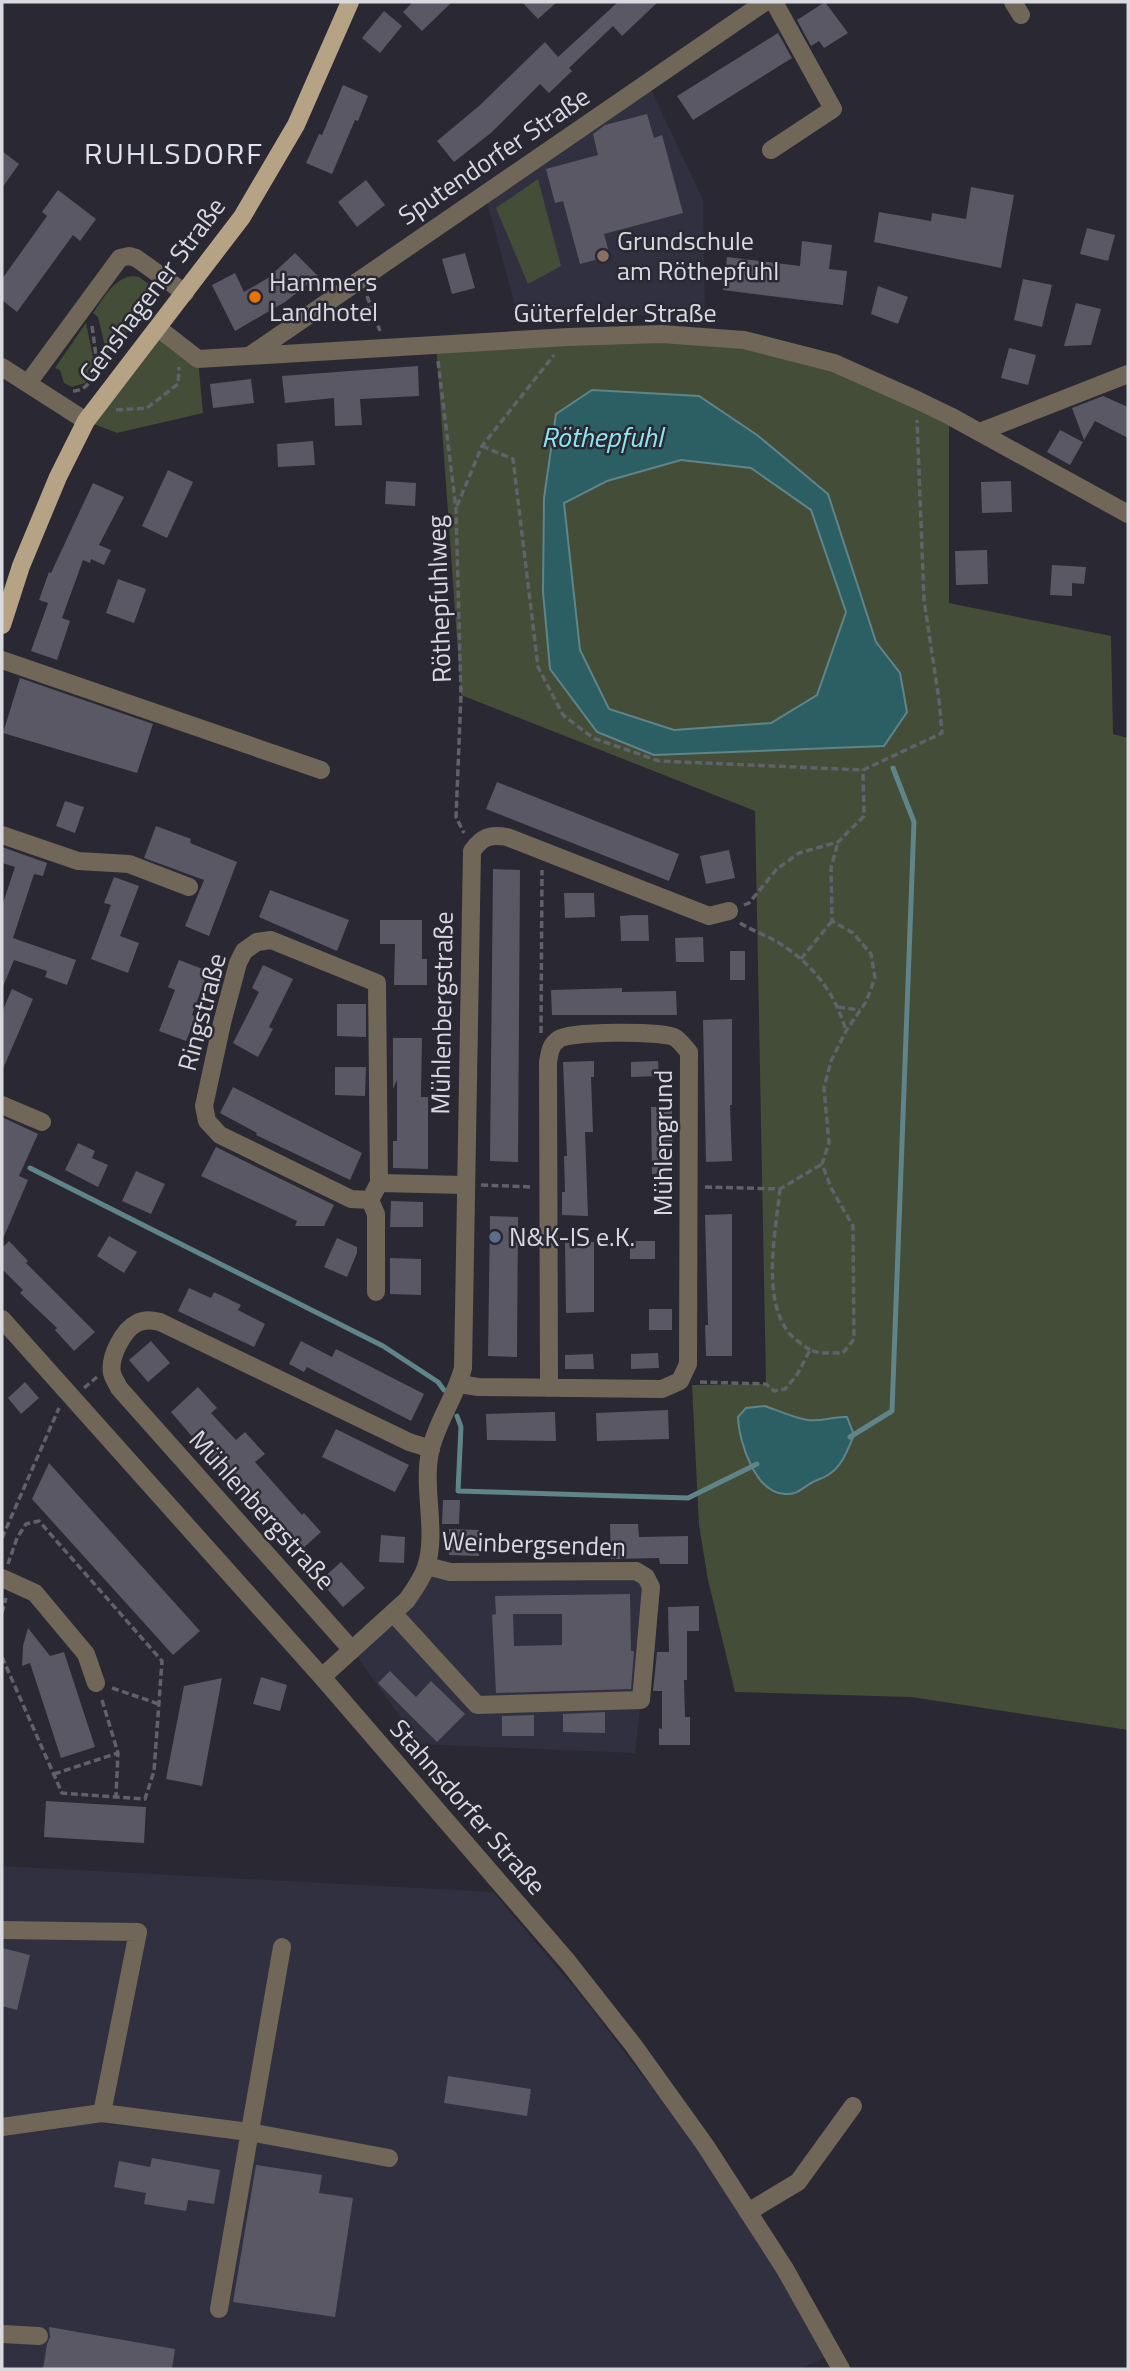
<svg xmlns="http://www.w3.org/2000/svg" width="1130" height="2371" viewBox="0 0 1130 2371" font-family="'Titillium Web',sans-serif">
<rect width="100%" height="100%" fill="#292833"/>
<g fill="#313040">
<polygon points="648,83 703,200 705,317 517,312 483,188"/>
<polygon points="427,1566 646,1577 641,1700 635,1753 420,1744 352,1650"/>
<polygon points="2,1866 493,1892 587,2003 647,2082 669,2094 833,2354 800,2369 2,2369"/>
</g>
<g fill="#444d37" fill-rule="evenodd">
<polygon points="538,179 561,266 528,284 496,208"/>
<path d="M 132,276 L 139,277 L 150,285 L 147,289 L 152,295 L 152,301 L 107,355 L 98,317 L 93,313 C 104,298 113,279 132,276 Z"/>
<polygon points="86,323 93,357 99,364 85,383 72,387 64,383 60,370 55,368"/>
<polygon points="158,328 198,359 203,413 117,433 86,421"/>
<path d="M 662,334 L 834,363 L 949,416 L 949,603 L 1111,636 L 1113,734 L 1128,738 L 1128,1730 L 911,1697 L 735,1692 L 708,1580 L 699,1525 L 692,1385 L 766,1384 L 755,811 L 461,695 L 436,344 ZM 698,396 L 757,435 L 828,494 L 876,642 L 884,746 L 597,732 L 550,669 L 543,592 L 544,498 L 556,414 Z"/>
<polygon points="681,460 751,467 811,510 846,611 817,695 771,723 674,730 608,709 580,650 564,503 607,481"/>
</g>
<g fill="#2b5f64" stroke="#5f8489" stroke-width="2" fill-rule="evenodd">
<path d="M 592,390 L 699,396 L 757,435 L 828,494 L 876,642 L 900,673 L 907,712 L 884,746 L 654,755 L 597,732 L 550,669 L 543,592 L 544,498 L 556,414 ZM 681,460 L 751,468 L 811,510 L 846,612 L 817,695 L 771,723 L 674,730 L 609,709 L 580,650 L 564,503 L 607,481 Z"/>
<path d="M 765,1406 C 779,1411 794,1418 808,1420 C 822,1422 833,1416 847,1417 L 854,1435 C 848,1449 842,1467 828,1475 C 824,1478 818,1479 813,1482 C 803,1487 798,1495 785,1494 C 755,1493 739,1442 738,1417 L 746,1408 Z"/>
</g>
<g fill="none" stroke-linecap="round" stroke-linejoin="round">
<g stroke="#5f8489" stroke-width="5">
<polyline points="30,1168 383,1346 438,1382 444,1390"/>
<polyline points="457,1416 461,1427 458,1491 688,1498 757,1464"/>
<polyline points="850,1437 892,1411 914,822 893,768"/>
</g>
</g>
<g fill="#595864" fill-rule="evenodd">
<polygon points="413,2 452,2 422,31 403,12"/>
<polygon points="522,2 557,2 538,19"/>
<polygon points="618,2 658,2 622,36 613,26 569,68 572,71 549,93 540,84 492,132 454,162 437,141 479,106 545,42 558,57"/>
<polygon points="825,2 848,33 824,48 819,41 811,46 797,20"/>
<polygon points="384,11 402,26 380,53 362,38"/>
<polygon points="778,33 792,58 693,120 677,96"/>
<polygon points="343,85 368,96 358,121 355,120 332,174 306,163 319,134 322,135"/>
<polygon points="647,114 654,138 662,135 683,213 604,234 610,256 580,264 563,201 555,203 546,169 598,155 593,134 605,125"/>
<polygon points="2,151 19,164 2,188"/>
<polygon points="366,180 385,205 357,227 338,202"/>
<polygon points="971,187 1014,195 1001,268 874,242 879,212 931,221 932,213 966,219"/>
<polygon points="58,190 96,219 80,241 73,235 17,312 2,300 2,279 47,216 42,212"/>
<polygon points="1087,228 1115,235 1108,261 1080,254"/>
<polygon points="802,241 832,245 829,269 847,271 843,305 723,290 727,257 800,266"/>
<polygon points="295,253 318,276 285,302 235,331 212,285 235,273 244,292 268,278"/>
<polygon points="465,253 475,288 452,294 442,259"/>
<polygon points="1023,279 1052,285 1042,327 1014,320"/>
<polygon points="878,286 908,297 898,324 871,314"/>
<polygon points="1076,303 1101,309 1091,345 1064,346"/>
<polygon points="1009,348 1036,355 1028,385 1001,378"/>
<polygon points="418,366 419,396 360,399 362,425 335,426 334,398 285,403 282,376"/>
<polygon points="251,379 254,403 213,408 210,384"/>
<polygon points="1103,396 1128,407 1128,438 1095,421 1084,440 1072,408"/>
<polygon points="1060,430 1083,442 1070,465 1047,452"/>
<polygon points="313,441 315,465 278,467 277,444"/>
<polygon points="168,470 193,482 167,538 142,526"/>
<polygon points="386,481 416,483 415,506 385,504"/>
<polygon points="1011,481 1012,512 982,513 981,482"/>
<polygon points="93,483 124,497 99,545 111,550 104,565 91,559 90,563 83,560 62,618 70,621 57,660 31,651 48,603 39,600 49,572 51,573"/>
<polygon points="987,550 988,584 956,585 955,551"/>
<polygon points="1052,565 1086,567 1084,584 1072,583 1072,596 1050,595"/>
<polygon points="118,579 146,589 134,623 106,613"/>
<polygon points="20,678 153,724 137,773 3,733"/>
<polygon points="497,782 679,854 669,881 486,809"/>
<polygon points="65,801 84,807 75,833 56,826"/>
<polygon points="156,826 191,839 190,843 237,862 209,936 185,926 204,880 144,858"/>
<polygon points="2,847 47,863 43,876 34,874 13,938 76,960 67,985 45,977 47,971 14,960 2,989 2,906 15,867 2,863"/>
<polygon points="729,850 735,878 706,884 700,856"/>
<polygon points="493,869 520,870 518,1162 490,1161"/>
<polygon points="114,877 139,886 120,936 139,943 128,973 91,959 111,905 104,903"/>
<polygon points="270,890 349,920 337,951 259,917"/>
<polygon points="564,893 594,893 595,917 565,918"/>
<polygon points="634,915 648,915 649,941 621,941 620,916"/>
<polygon points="380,920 422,920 422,959 427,959 427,985 394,985 395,944 380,944"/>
<polygon points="703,937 704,962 676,962 675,938"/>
<rect x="730" y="951" width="15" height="29"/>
<polygon points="179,960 208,971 192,1015 196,1017 186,1041 159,1031 175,990 168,987"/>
<polygon points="263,965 293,979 269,1027 273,1029 258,1057 233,1043 259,992 252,988"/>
<polygon points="622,988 622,992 676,991 677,1015 552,1015 551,990"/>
<polygon points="12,989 33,999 2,1071 2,1012"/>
<polygon points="337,1004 366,1004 366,1037 337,1036"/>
<polygon points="732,1019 732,1105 730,1105 732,1161 706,1162 703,1020"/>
<polygon points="393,1038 422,1038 421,1097 428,1097 428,1169 393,1168 393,1141 397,1141 397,1080 393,1089"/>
<polygon points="594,1061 594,1077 591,1077 593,1132 585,1132 588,1216 562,1215 562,1192 565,1192 564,1156 567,1156 563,1062"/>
<polygon points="658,1061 659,1076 631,1077 631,1062"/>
<polygon points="335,1067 366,1067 365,1096 335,1095"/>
<polygon points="233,1087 362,1153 350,1180 256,1135 257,1133 220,1113"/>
<polygon points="651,1107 672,1107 673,1173 652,1174"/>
<polygon points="2,1117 38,1134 19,1176 28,1180 2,1241"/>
<polygon points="78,1143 95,1151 92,1158 108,1165 98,1187 65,1170"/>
<polygon points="216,1147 334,1205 324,1226 295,1226 297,1221 201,1176"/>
<polygon points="136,1171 165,1184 151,1214 122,1201"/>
<polygon points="391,1201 423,1202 423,1227 390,1227"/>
<polygon points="732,1214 732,1356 706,1356 705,1325 708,1325 705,1215"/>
<polygon points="490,1216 518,1217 517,1357 488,1356"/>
<polygon points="109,1236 137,1252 124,1273 97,1256"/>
<polygon points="337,1238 357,1247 357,1253 347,1277 324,1267"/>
<polygon points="9,1241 28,1261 26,1263 95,1332 74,1351 55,1330 57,1328 20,1293 23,1290 2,1269 2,1248"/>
<rect x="630" y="1241" width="25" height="18"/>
<polygon points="594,1242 594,1312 566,1313 565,1243"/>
<polygon points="390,1258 421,1259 421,1295 390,1294"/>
<polygon points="189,1288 211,1298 214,1292 241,1305 238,1310 265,1324 254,1347 178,1311"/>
<rect x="649" y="1309" width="23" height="21"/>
<polygon points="151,1341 170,1363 148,1382 129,1360"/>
<polygon points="301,1341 332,1357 336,1349 424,1394 411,1421 307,1367 304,1372 289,1364"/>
<polygon points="658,1353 659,1368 631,1369 631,1354"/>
<polygon points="593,1354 594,1369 565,1369 565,1355"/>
<polygon points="25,1382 39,1398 21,1414 8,1398"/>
<polygon points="198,1387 217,1408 211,1413 236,1440 245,1432 265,1454 255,1462 302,1515 304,1513 321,1532 300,1551 272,1520 269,1522 234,1482 232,1483 171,1412"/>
<polygon points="668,1410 669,1439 597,1441 596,1413"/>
<polygon points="555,1412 556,1441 487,1440 486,1414"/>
<polygon points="336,1429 409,1465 395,1492 322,1457"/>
<polygon points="49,1463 200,1631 173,1655 32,1499"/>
<polygon points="443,1500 460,1500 459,1524 442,1524"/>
<polygon points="610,1524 638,1524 639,1537 688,1536 688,1564 660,1564 659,1558 611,1559"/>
<polygon points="449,1529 479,1530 479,1556 449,1555"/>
<polygon points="381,1535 405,1537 404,1563 379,1562"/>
<polygon points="341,1562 365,1588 343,1607 320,1581"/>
<path d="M 630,1594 L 631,1651 L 634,1651 L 631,1689 L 496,1693 L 492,1615 L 496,1614 L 495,1596 ZM 513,1614 L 562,1614 L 562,1645 L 514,1646 Z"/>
<polygon points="699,1606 699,1631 687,1631 687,1680 684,1680 685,1717 690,1717 690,1745 659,1745 659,1728 662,1729 662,1691 653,1691 657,1652 669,1652 668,1607"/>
<polygon points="28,1628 50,1656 64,1652 95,1747 61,1758 30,1663 22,1666 23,1646"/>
<polygon points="390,1671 416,1697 431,1681 465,1714 437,1742 378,1683"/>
<polygon points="261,1677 287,1685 280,1711 253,1704"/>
<polygon points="222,1678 202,1786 166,1779 184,1686"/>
<polygon points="605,1712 605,1733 563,1732 563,1714"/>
<polygon points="534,1715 534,1736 502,1736 502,1716"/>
<polygon points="46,1801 146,1807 144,1843 44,1837"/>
<polygon points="2,1948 30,1955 17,2010 2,2006"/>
<polygon points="448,2076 531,2089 527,2116 444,2103"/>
<polygon points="152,2158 220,2170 214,2204 188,2200 186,2211 144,2204 146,2193 114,2187 119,2161 150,2167"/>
<polygon points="256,2165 322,2175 319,2193 353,2198 335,2317 233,2302"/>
<polygon points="49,2327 175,2349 172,2369 43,2369 47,2344 50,2337"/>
</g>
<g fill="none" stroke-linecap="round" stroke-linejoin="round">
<g stroke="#61616a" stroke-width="3.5" stroke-dasharray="7 3.5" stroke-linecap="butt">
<polyline points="367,296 380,331"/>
<polyline points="92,326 96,356 107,366"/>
<polyline points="438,361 456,509 461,695 456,817 464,833"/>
<path d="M 73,391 C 88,391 95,374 103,363"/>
<polyline points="116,410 147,408 178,384 179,367"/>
<polyline points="482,446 513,459 538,667 563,715 593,738 659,761 863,770"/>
<polyline points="457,506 482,446 554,355"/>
<polyline points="744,905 749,903 777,869 799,853 838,842 864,816 863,770 942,733 939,700 924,600 917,420"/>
<path d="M 740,923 C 751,930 763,934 774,940 C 810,961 835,991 846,1031"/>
<polyline points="801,959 832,921"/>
<polyline points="838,1007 860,1010"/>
<polyline points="541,1033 542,870"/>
<polyline points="481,1185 533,1187"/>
<polyline points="705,1187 780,1189 822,1164"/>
<path d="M 780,1189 C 776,1230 761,1298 789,1333 C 794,1339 803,1345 810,1350"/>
<polyline points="700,1382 766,1384 774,1391 785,1389 797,1375 810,1350 820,1353 843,1353 854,1339 853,1226 831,1188 822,1164 829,1143 824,1088 831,1061 846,1031 866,1002 875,978 871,954 853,933 832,921 831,868 838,842"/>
<polyline points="84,1388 97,1377"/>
<polyline points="2,1538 59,1408"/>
<polyline points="2,1613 6,1598"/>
<polyline points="2,1657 62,1793 145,1799 154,1771 162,1661 39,1521 26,1524 17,1538 8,1564"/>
<polyline points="112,1688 159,1704"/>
<polyline points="102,1700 118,1753 116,1796"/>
<polyline points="54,1774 118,1753"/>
</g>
<g stroke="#706758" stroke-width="18">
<polyline points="1013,2 1021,15"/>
<polyline points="771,150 833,109 774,2"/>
<polyline points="158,328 198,359 568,337 662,334 744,340 834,363 917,400 950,416 1128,514"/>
<polyline points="252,354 765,2"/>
<polyline points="2,367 86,421"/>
<polyline points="28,383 120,258 129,256 136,258 185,293"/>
<polyline points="980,432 1128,374"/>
<polyline points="2,660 321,770"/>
<polyline points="2,835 78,861 129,864 189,887"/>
<polygon points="271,940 377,983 379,1183 370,1200 351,1199 220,1135 207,1121 204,1106 222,1023 238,963 244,951 257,942"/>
<polyline points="2,1105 42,1122"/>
<polyline points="379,1183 465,1185"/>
<polyline points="370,1200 376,1214 376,1292"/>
<polyline points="2,1319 322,1677 568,1962 634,2046 705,2145 785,2269 841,2369"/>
<path d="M 459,1384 L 478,1387 L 662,1389 L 680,1381 L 688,1364 L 689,1052 C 684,1047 680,1040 674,1037 C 661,1031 570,1031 559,1039 C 550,1045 550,1052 548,1062 L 549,1388"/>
<polyline points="2,1578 35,1593 86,1654 96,1683"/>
<polyline points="393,1613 477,1705 641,1700 651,1587 646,1577 636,1571 450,1572 427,1566"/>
<path d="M 352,1650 L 119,1388 C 117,1383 113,1378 112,1373 C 109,1357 123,1330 137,1323 C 145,1319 152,1320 160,1322 L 409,1442 L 431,1449"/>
<path d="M 322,1677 L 407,1600 C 414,1590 422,1579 426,1567 C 438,1530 421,1486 431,1448 C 438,1420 456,1396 463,1368 L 472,851 C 482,837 490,834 507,837 L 709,916 L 729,911"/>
<polyline points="2,1930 138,1932 102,2113"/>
<polyline points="2,2127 102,2113 249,2132 389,2158"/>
<polyline points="748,2212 798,2182 853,2106"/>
<polyline points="219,2309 282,1947"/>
<polyline points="2,2334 39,2336"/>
</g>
<polyline stroke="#b6a385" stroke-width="18" points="2,625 21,566 58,477 86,421 242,217 296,125 350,2"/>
</g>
<circle fill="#8d6e63" stroke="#292833" stroke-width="2.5" cx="603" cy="256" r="7"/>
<circle fill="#e8710a" stroke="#292833" stroke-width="2.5" cx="255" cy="297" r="7"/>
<circle fill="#5c6f8a" stroke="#292833" stroke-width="2.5" cx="495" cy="1237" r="7"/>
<g text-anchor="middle" stroke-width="5" stroke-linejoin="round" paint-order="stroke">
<g font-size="26" fill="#d9d9e0" stroke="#292833">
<text transform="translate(494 156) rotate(-34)" y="9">Sputendorfer Straße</text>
<text transform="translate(152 290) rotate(-53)" y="9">Genshagener Straße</text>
<text x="615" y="322">Güterfelder Straße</text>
<text transform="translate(439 599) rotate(-92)" y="9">Röthepfuhlweg</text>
<text transform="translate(202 1012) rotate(-75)" y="9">Ringstraße</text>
<text transform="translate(442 1013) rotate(-89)" y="9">Mühlenbergstraße</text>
<text transform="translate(663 1143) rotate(-90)" y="9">Mühlengrund</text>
<text transform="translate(262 1510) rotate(48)" y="9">Mühlenbergstraße</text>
<text transform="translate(534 1544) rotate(2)" y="9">Weinbergsenden</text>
<text transform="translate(468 1807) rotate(49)" y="9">Stahnsdorfer Straße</text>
</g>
<g font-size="26" fill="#d9d9e0" stroke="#292833" text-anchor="start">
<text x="617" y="250">Grundschule<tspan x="617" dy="30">am Röthepfuhl</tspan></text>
<text x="269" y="291">Hammers<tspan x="269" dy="30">Landhotel</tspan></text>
<text x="509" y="1246">N&amp;K-IS e.K.</text>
</g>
<g font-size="28" font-style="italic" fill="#8ee6ef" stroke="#292833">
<text x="602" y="447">Röthepfuhl</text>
</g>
<g font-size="30" letter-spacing="2" fill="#e2e1ef" stroke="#292833">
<text x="174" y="164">RUHLSDORF</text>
</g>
</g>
<rect width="1130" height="2371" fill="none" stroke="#d9d9e0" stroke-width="7"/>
</svg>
